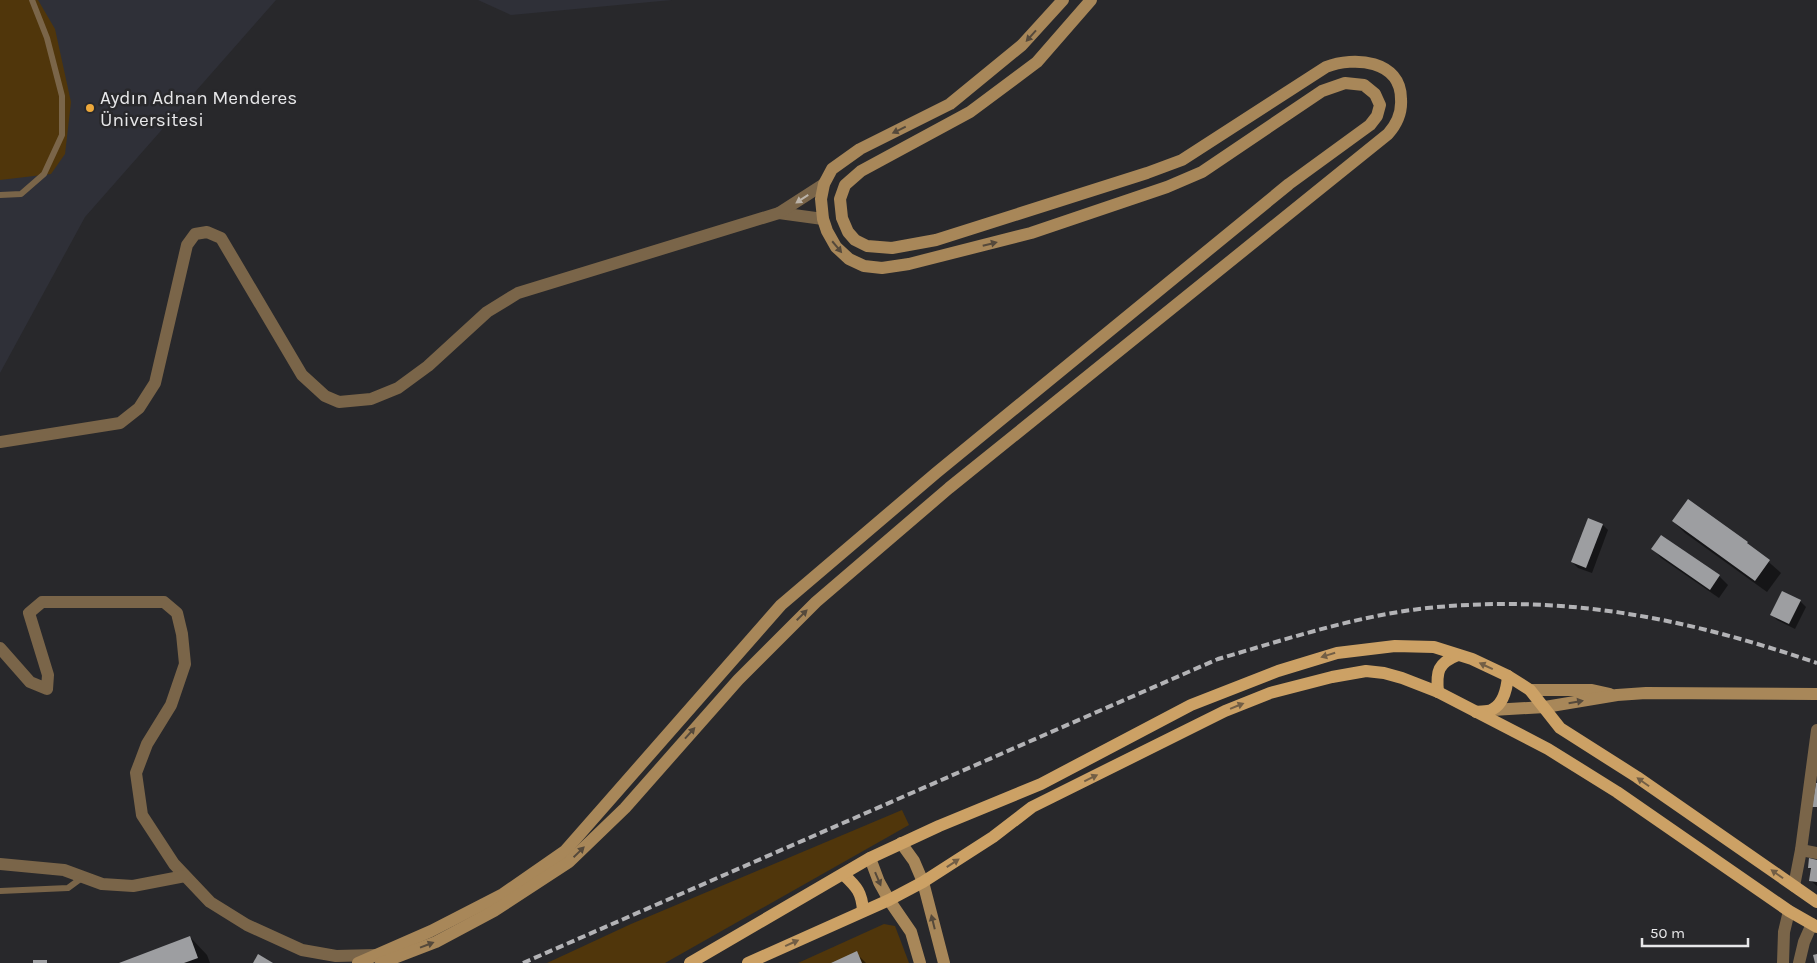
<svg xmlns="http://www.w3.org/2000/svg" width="1817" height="963" viewBox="0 0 1817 963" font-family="Karla,sans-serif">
<rect width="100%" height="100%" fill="#28282b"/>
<g fill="#2f3038">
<polygon points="0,0 276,0 85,217 0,373"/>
<polygon points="478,0 672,0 511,15"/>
</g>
<g fill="#50360b">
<polygon points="0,0 38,0 55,29 71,102 65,154 51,174 0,180"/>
<polygon points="902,810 909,825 665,963 547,963 631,924"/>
<polygon points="884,924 895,926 909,963 798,963"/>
</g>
<g fill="#0007">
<polygon points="1673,521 1747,543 1781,573 1767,592 1685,533"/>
<polygon points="1603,525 1608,530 1592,573 1578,568 1572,562"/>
<polygon points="1653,549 1719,576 1728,585 1719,598 1661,558"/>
<polygon points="1800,601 1806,607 1795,629 1777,620 1772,615"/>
<polygon points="1817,861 1817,886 1811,881 1812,870 1809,868"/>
<polygon points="190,937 207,955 210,963 122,963"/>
<polygon points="856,953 866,963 834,963"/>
</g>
<g fill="#9d9ea1">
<polygon points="1688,499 1748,542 1747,543 1770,560 1755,581 1672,521"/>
<polygon points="1588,518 1603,524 1586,568 1571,562"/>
<polygon points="1661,535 1720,575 1710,590 1651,549"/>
<polygon points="1782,591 1801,600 1789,624 1770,615"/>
<polygon points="1816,783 1817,783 1817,807 1812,807"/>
<polygon points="1809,858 1817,860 1817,882 1809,881 1811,868 1808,868"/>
<polygon points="190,936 198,958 184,963 119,963"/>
<polygon points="857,951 862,963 831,963"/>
<polygon points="258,954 273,963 253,963"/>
<polygon points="1817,954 1817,963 1815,963 1813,955"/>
<rect x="33" y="960" width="14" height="3"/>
</g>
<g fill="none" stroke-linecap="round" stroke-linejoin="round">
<g stroke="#7a6549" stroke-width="6">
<polyline points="0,195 21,194 44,174 62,135 62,96 47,38 32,0"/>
<polyline points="0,891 68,888 83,877"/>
</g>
<g stroke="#7a6549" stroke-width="12">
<polyline points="779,213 823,219"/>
<polyline points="0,442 120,423 139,408 155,383 187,245 195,234 207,232 221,238 302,375 325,396 339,402 371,399 398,388 428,366 487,312 518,293 779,213 824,184"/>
<polyline points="0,648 30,682 47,689 48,675 29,613 42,602 164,602 177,613 182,634 185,664 171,705 147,744 136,773 142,815 174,864 210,902 247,925 302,950 336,956 376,955"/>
<polyline points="1801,850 1817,853"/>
<polyline points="0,864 64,870 102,884 133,886 185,876"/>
<polyline points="1794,886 1801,850 1817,730"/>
<polyline points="1783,963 1784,932 1789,911"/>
<polyline points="1799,963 1804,942 1812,924"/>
</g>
<g stroke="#a88759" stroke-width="12">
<polyline points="1530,690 1592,690 1610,694"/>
<polyline points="1492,710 1545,707 1617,695 1646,693 1817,694"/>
<polyline points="901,843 914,861 923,882 944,963"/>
<polyline points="870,858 879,882 889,900 911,932 920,963"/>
<polyline points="358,963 431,931 503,894 565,851 781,605 936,473 1289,184 1370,125 1377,116 1380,105 1375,94 1364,85 1345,83 1322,91 1202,172 1167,187 1031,233 909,264 882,268 864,266 849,259 836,247 827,231 823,219 821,199 824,184 832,169 860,149 950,104 1022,45 1063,0"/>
<path d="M 381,963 L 436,942 L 494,911 L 569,862 L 625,808 L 738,680 L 816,602 L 949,488 L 1388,134 C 1397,124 1402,113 1401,99 C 1401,60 1354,56 1326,67 L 1182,160 L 1147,173 L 936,240 L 892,248 L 867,246 L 855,240 L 848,232 L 842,218 L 840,199 L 845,185 L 861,171 L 970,112 L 1037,62 L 1091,0"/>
</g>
<g stroke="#cca165" stroke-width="12">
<path d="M 1438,692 C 1436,671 1438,663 1458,655"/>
<path d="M 1476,712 C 1481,711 1489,712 1493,709 C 1504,703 1507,687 1508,676"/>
<path d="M 844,875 C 857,887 862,893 863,911"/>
<polyline points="690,963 870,858 939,826 1041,784 1191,705 1278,671 1337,653 1395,646 1434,647 1472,659 1508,676 1530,690 1560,728 1637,777 1817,902"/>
<polyline points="748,963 889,900 923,882 993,837 1032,807 1225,711 1270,693 1332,677 1366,671 1384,673 1402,678 1438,692 1548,749 1617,792 1789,911 1817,927"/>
</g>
<path stroke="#b3b3b6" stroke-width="4" stroke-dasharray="8 4" stroke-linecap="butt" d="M 523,963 L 1218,659 C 1287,639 1356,616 1427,608 C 1567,594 1685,618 1817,663"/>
</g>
<defs><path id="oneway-solid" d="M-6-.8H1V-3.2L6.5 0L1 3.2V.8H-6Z" transform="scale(1.25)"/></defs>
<g fill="#55493b">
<use href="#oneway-solid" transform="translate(1031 36) rotate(132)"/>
<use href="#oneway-solid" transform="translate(899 130) rotate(154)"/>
<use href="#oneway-solid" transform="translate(990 244) rotate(-14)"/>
<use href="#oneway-solid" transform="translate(837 247) rotate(50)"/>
<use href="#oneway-solid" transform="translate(802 615) rotate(-45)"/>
<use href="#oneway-solid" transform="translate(1576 702) rotate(-10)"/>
<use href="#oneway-solid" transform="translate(690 733) rotate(-48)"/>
<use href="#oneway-solid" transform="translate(579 852) rotate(-44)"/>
<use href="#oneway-solid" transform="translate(878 879) rotate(67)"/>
<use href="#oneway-solid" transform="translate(933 922) rotate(-104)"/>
<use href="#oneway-solid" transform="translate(427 945) rotate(-21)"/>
</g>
<use fill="#bbb3a9" href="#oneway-solid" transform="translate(802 199) rotate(147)"/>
<g fill="#725e45">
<use href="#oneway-solid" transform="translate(1328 655) rotate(163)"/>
<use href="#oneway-solid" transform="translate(1486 666) rotate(-155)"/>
<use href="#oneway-solid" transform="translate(1237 706) rotate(-22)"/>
<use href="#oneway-solid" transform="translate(1091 778) rotate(-26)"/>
<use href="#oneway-solid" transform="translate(1643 782) rotate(-145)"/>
<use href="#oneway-solid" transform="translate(953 863) rotate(-33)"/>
<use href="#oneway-solid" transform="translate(1777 874) rotate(-145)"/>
<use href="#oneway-solid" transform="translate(792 943) rotate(-24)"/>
</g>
<circle fill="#eda83b" stroke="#28282b" stroke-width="2" cx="90" cy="108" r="5"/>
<g text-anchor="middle" stroke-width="5" stroke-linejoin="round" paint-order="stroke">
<g font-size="19" fill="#e7e7e9" stroke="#28282b" text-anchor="start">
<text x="100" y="104">Aydın Adnan Menderes<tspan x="100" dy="22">Üniversitesi</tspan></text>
</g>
</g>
<path d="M1642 938v8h106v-8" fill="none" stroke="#e7e7e9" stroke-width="2.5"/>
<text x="1650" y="938" font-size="15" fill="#e7e7e9" stroke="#28282b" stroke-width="4" paint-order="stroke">50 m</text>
</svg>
